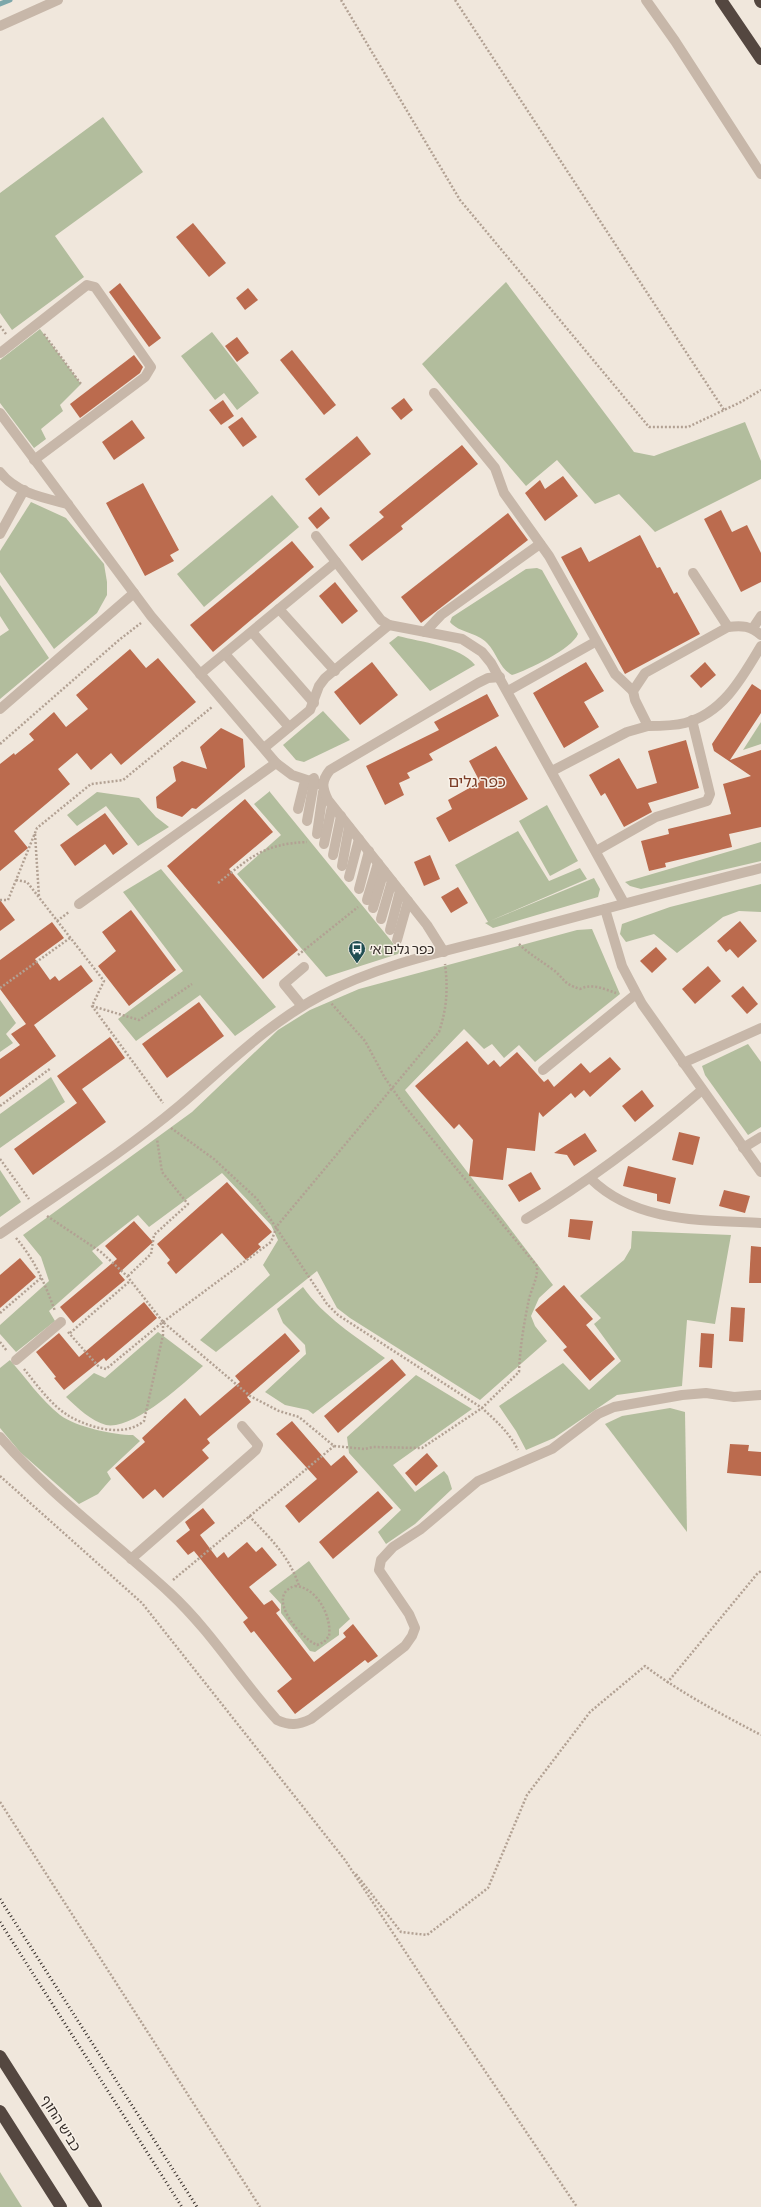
<svg xmlns="http://www.w3.org/2000/svg" width="761" height="2207" viewBox="0 0 761 2207" font-family="'Alegreya Sans','Noto Sans Hebrew',sans-serif">
<rect width="100%" height="100%" fill="#f0e7dc"/>
<g fill="#b2bd9d">
<polygon points="103,117 143,172 55,236 84,277 12,330 0,313 0,193"/>
<polygon points="506,282 634,452 654,456 745,422 761,461 761,479 655,532 619,494 595,504 557,460 526,486 422,364"/>
<polygon points="40,329 81,384 60,405 63,411 41,429 46,439 34,448 0,403 0,360"/>
<polygon points="212,332 259,393 237,410 224,393 215,400 181,356"/>
<polygon points="272,495 299,527 204,607 177,574"/>
<polygon points="31,502 66,518 104,564 107,582 107,595 97,613 54,649 0,572 0,551"/>
<path d="M 537,568 L 542,570 L 578,634 C 572,649 528,670 512,675 C 499,668 497,653 487,643 C 477,632 459,633 450,622 L 452,617 L 526,569 Z"/>
<polygon points="0,585 49,658 0,699 0,636 9,630 0,616"/>
<path d="M 398,636 C 421,642 460,646 475,665 L 430,691 L 389,643 Z"/>
<polygon points="323,711 350,740 304,762 296,760 283,745"/>
<polygon points="761,722 761,744 743,750"/>
<polygon points="270,791 270,792 401,953 326,977 237,874 281,835 254,804"/>
<polygon points="97,792 139,798 156,817 169,827 138,846 106,806 77,826 67,815"/>
<polygon points="547,805 578,861 550,876 519,821"/>
<polygon points="518,831 549,881 580,868 587,879 490,921 594,878 600,889 598,897 493,928 485,923 488,922 455,865"/>
<polygon points="761,842 761,861 641,889 630,886 625,882"/>
<polygon points="161,869 276,1007 235,1036 200,995 136,1041 118,1019 183,971 123,892"/>
<polygon points="761,884 761,912 739,911 723,917 677,953 654,934 626,942 620,934 622,924 670,907"/>
<polygon points="592,929 620,994 535,1062 519,1045 504,1058 492,1044 484,1049 464,1029 405,1090 553,1285 539,1298 531,1316 535,1326 547,1341 480,1400 350,1318 337,1308 317,1271 216,1352 200,1340 270,1275 263,1265 278,1240 271,1225 222,1173 149,1227 138,1215 92,1251 103,1263 49,1311 55,1321 16,1352 0,1334 0,1325 49,1281 41,1257 23,1235 192,1112 278,1030 310,1010 359,989 577,930"/>
<polygon points="0,1000 16,1023 6,1034 13,1043 0,1052"/>
<polygon points="748,1044 761,1062 761,1127 748,1135 705,1075 702,1066"/>
<polygon points="51,1077 65,1102 0,1148 0,1114"/>
<polygon points="0,1170 21,1202 0,1217"/>
<polygon points="632,1231 731,1235 715,1324 687,1320 682,1386 617,1395 554,1438 526,1450 516,1431 499,1406 563,1363 589,1390 621,1361 594,1324 601,1318 580,1296 624,1260 631,1248"/>
<path d="M 303,1287 C 324,1317 355,1336 385,1358 L 313,1414 L 308,1410 L 285,1405 L 265,1392 L 306,1354 L 305,1345 L 283,1323 L 277,1309 Z"/>
<path d="M 158,1332 L 203,1366 C 183,1384 134,1430 106,1425 C 91,1421 78,1408 66,1397 L 94,1373 L 105,1378 Z"/>
<path d="M 10,1360 C 26,1378 41,1400 60,1415 C 76,1427 113,1435 133,1435 L 140,1441 L 107,1472 L 111,1479 L 98,1494 L 79,1504 L 20,1452 L 0,1428 L 0,1368 Z"/>
<polygon points="416,1375 472,1409 393,1465 415,1492 444,1471 448,1476 452,1489 415,1524 386,1544 378,1532 401,1510 349,1453 347,1437"/>
<polygon points="670,1408 685,1412 687,1532 605,1424 622,1416"/>
<polygon points="309,1561 350,1619 339,1629 339,1635 315,1652 310,1651 281,1613 281,1604 269,1591"/>
<polygon points="0,2172 22,2207 0,2207"/>
</g>
<g fill="none" stroke-linecap="round" stroke-linejoin="round">
<polyline stroke="#7da7aa" stroke-width="5" points="0,4 10,0"/>
</g>
<g fill="#bb6b4e">
<polygon points="193,223 226,263 209,277 176,237"/>
<polygon points="120,283 161,338 149,347 109,292"/>
<polygon points="248,288 258,300 245,310 236,298"/>
<polygon points="237,337 249,353 237,362 225,346"/>
<polygon points="292,350 336,405 324,415 280,360"/>
<polygon points="134,355 143,367 140,373 80,418 70,404"/>
<polygon points="404,398 413,410 401,420 391,408"/>
<polygon points="223,400 234,416 221,425 209,410"/>
<polygon points="242,417 257,437 243,447 228,427"/>
<polygon points="132,420 145,438 114,460 102,442"/>
<polygon points="357,436 371,454 319,496 305,479"/>
<polygon points="462,445 478,464 401,526 403,529 362,561 349,545 384,517 379,512"/>
<polygon points="563,476 578,496 545,521 525,493 540,480 545,489"/>
<polygon points="143,483 179,550 170,555 174,561 145,576 106,503"/>
<polygon points="321,507 330,518 317,529 308,518"/>
<polygon points="721,510 732,532 747,525 761,553 761,582 741,592 704,519"/>
<polygon points="508,513 528,540 421,623 401,597"/>
<polygon points="640,535 657,568 660,567 674,594 677,592 700,634 625,674 561,557 581,547 589,562"/>
<polygon points="292,541 314,567 213,652 190,625"/>
<polygon points="335,582 358,611 342,624 319,596"/>
<polygon points="130,649 146,668 158,658 196,702 121,765 111,753 91,770 77,753 58,769 70,784 14,831 28,848 0,871 0,764 14,753 15,755 34,740 29,734 54,712 66,727 88,709 76,695"/>
<polygon points="372,662 398,695 360,725 334,692"/>
<polygon points="586,662 604,691 584,702 599,727 564,748 533,693"/>
<polygon points="705,662 716,675 701,688 690,676"/>
<polygon points="752,684 761,690 761,713 730,760 761,750 761,827 729,834 732,847 665,863 666,867 649,871 641,841 669,834 668,829 731,814 723,784 751,776 714,751 712,744"/>
<polygon points="487,694 499,716 429,754 433,760 407,773 410,778 399,783 404,795 385,805 366,766 439,730 434,722"/>
<polygon points="221,728 243,739 245,767 196,809 192,808 182,817 157,808 156,797 176,781 173,767 182,761 207,769 200,747"/>
<polygon points="686,740 699,788 648,803 652,812 624,827 605,793 601,796 589,775 619,758 637,789 657,783 648,751"/>
<polygon points="496,746 528,799 449,842 436,818 452,809 448,800 480,782 469,761"/>
<polygon points="245,799 273,832 229,869 298,950 263,979 167,866"/>
<polygon points="105,813 128,844 113,855 105,844 75,866 60,845"/>
<polygon points="430,855 440,879 424,886 414,862"/>
<polygon points="458,887 468,903 451,913 441,897"/>
<polygon points="0,900 15,920 0,931"/>
<polygon points="131,910 176,970 129,1006 98,966 116,951 102,932"/>
<polygon points="740,921 757,941 738,958 730,949 726,952 717,941"/>
<polygon points="52,922 64,938 35,959 50,980 55,976 59,981 81,965 93,981 34,1025 56,1056 0,1097 0,1059 20,1045 11,1034 26,1024 0,989 0,960"/>
<polygon points="656,947 667,959 652,973 640,961"/>
<polygon points="708,966 721,981 695,1004 682,989"/>
<polygon points="743,986 758,1004 747,1014 731,996"/>
<polygon points="199,1002 224,1036 167,1078 142,1044"/>
<polygon points="110,1037 125,1058 82,1089 106,1122 33,1175 14,1149 77,1103 57,1076"/>
<polygon points="467,1041 488,1065 494,1060 500,1067 517,1052 544,1082 548,1079 554,1087 581,1063 590,1073 610,1057 621,1069 590,1097 584,1090 575,1098 571,1093 543,1117 539,1112 535,1151 507,1148 503,1180 469,1176 473,1140 459,1124 454,1129 415,1086"/>
<polygon points="642,1090 654,1106 635,1122 622,1106"/>
<polygon points="679,1132 700,1137 693,1165 672,1160"/>
<polygon points="585,1133 597,1151 574,1166 567,1155 554,1153"/>
<polygon points="628,1166 676,1178 670,1204 657,1201 657,1194 623,1186"/>
<polygon points="531,1172 541,1189 519,1202 508,1185"/>
<polygon points="227,1182 272,1232 258,1244 261,1247 246,1260 222,1233 176,1274 167,1263 170,1260 157,1244"/>
<polygon points="724,1190 750,1196 745,1213 719,1206"/>
<polygon points="570,1219 593,1221 590,1240 568,1237"/>
<polygon points="134,1221 153,1242 119,1273 125,1280 73,1323 60,1307 117,1259 105,1246"/>
<polygon points="751,1246 761,1247 761,1283 749,1283"/>
<polygon points="20,1258 36,1277 0,1308 0,1275"/>
<polygon points="564,1285 593,1319 586,1325 615,1359 590,1381 563,1350 567,1347 535,1310"/>
<polygon points="144,1302 157,1318 106,1361 104,1358 64,1390 54,1378 56,1377 36,1352 59,1333 79,1357"/>
<polygon points="731,1307 745,1308 743,1342 729,1341"/>
<polygon points="285,1333 300,1351 247,1397 251,1402 207,1439 210,1443 202,1450 209,1458 163,1498 155,1489 143,1499 115,1468 145,1442 142,1438 185,1398 200,1416 240,1382 235,1376"/>
<polygon points="701,1333 714,1334 712,1368 699,1367"/>
<polygon points="392,1359 406,1375 338,1433 324,1416"/>
<polygon points="292,1421 331,1466 344,1455 358,1472 299,1523 285,1506 317,1479 276,1434"/>
<polygon points="730,1444 749,1445 748,1451 761,1452 761,1476 727,1473"/>
<polygon points="427,1453 438,1466 416,1486 405,1473"/>
<polygon points="378,1491 393,1508 333,1559 319,1542"/>
<polygon points="203,1508 215,1523 200,1535 217,1558 224,1552 228,1558 247,1542 256,1552 262,1547 277,1565 249,1587 264,1605 272,1600 280,1610 276,1613 314,1662 346,1637 343,1633 353,1624 378,1656 368,1663 365,1660 295,1714 277,1691 292,1679 254,1631 251,1633 243,1622 248,1618 194,1551 188,1555 176,1541 190,1530 185,1522"/>
</g>
<g fill="none" stroke-linecap="round" stroke-linejoin="round">
<g stroke="#b2a193" stroke-width="2.5" stroke-dasharray="2 2" stroke-linecap="butt">
<polyline points="341,0 460,200 649,427 688,427 741,402 761,390"/>
<polyline points="455,0 724,410"/>
<polyline points="0,326 6,334"/>
<polyline points="44,334 81,384"/>
<polyline points="0,744 119,640 141,623"/>
<polyline points="35,834 39,897"/>
<polyline points="16,880 27,882 104,981 92,1006 163,1103"/>
<path d="M 218,883 C 251,857 263,844 307,842"/>
<polyline points="0,900 8,900 37,828 91,784 123,780 212,707"/>
<polyline points="57,921 69,912"/>
<path d="M 519,944 C 529,954 540,960 552,969 C 565,978 561,983 580,989 C 592,983 604,989 616,993"/>
<polyline points="298,955 358,907"/>
<polyline points="0,988 70,938"/>
<polyline points="92,1006 139,1020 192,984"/>
<polyline points="0,1106 51,1068"/>
<path d="M 171,1128 L 214,1159 L 257,1199 L 327,1304 L 338,1315 L 482,1408 C 496,1421 509,1432 518,1450"/>
<polyline points="0,1159 29,1199"/>
<path d="M 47,1216 L 101,1252 L 127,1276 L 163,1322 L 250,1396 L 279,1411 L 299,1417 L 334,1446 L 365,1449 L 373,1447 L 422,1448 L 482,1408 L 519,1372 C 520,1347 524,1323 529,1299 C 532,1287 538,1278 537,1266 L 403,1104 L 385,1078 L 365,1041 L 331,1003"/>
<path d="M 16,1238 C 35,1260 45,1284 55,1311"/>
<polyline points="128,1276 151,1254 154,1235 188,1204 162,1172 157,1139"/>
<polyline points="0,1313 42,1277"/>
<path d="M 68,1332 L 99,1367 L 106,1369 L 163,1322 L 271,1242 L 277,1226 L 439,1032 C 447,1008 448,989 445,964"/>
<polyline points="70,1333 130,1281"/>
<polyline points="0,1342 7,1351"/>
<path d="M 24,1369 C 37,1385 51,1405 69,1416 C 90,1428 124,1438 144,1421 L 163,1335 L 163,1322"/>
<polyline points="0,1476 142,1603 345,1860 439,2003 577,2207"/>
<path d="M 249,1516 C 270,1538 290,1557 299,1586"/>
<polyline points="173,1580 334,1446"/>
<path d="M 295,1586 C 317,1587 332,1617 329,1636 L 324,1642 L 317,1645 C 300,1638 264,1595 295,1586 Z"/>
<polyline points="667,1683 757,1574 761,1571"/>
<polyline points="0,1802 260,2207"/>
<path d="M 356,1874 L 401,1932 L 427,1935 L 488,1888 L 527,1795 L 590,1712 L 645,1666 C 681,1693 721,1714 761,1735"/>
</g>
<g stroke="#c7b7a9" stroke-width="10">
<polyline points="646,0 675,41 761,174"/>
<polyline points="0,26 58,0"/>
<polyline points="0,353 87,285 95,287 151,367 145,377 34,460"/>
<polyline points="434,393 495,468 504,493 549,556 615,674 633,691"/>
<polyline points="0,413 151,616 276,763 292,775 322,785"/>
<path d="M 0,472 C 16,493 44,498 68,504"/>
<polyline points="0,534 24,490"/>
<polyline points="316,536 381,620 389,625 462,639 482,652 491,663 624,903"/>
<polyline points="693,573 728,627"/>
<polyline points="279,609 335,671"/>
<polyline points="753,628 761,616"/>
<polyline points="252,632 314,703"/>
<polyline points="425,632 441,615 540,544"/>
<path d="M 761,635 C 751,626 742,625 728,627 L 645,673 L 633,691 L 635,700 L 648,726 C 660,726 673,726 685,723 C 723,713 742,678 761,646"/>
<polyline points="225,654 289,727"/>
<polyline points="200,674 336,562"/>
<polyline points="508,691 595,642"/>
<polyline points="0,709 134,593"/>
<polyline points="264,748 310,710 319,686 325,678 389,625"/>
<polyline points="552,771 627,732 648,726"/>
<polyline points="298,809 304,785 314,778"/>
<polyline points="307,821 314,782"/>
<polyline points="317,834 323,792"/>
<polyline points="324,844 332,806"/>
<polyline points="596,851 656,817 707,801 710,794 692,720"/>
<polyline points="333,855 341,816"/>
<polyline points="342,866 349,827"/>
<polyline points="349,877 359,839"/>
<polyline points="359,889 369,851"/>
<polyline points="367,900 378,863"/>
<polyline points="79,904 276,763"/>
<polyline points="373,908 384,871"/>
<polyline points="605,909 622,966 642,1004 761,1172"/>
<polyline points="381,919 392,881"/>
<polyline points="390,930 400,891"/>
<polyline points="397,940 408,901"/>
<path d="M 444,952 L 427,925 L 328,800 C 322,788 321,781 330,770 L 478,683 L 488,678 L 500,677"/>
<polyline points="302,1006 284,984 304,967"/>
<polyline points="683,1063 761,1028"/>
<polyline points="543,1070 636,994"/>
<polyline points="743,1148 761,1137"/>
<path d="M 591,1179 C 636,1223 702,1220 761,1223"/>
<path d="M 526,1219 C 591,1180 645,1139 702,1090"/>
<path d="M 0,1234 C 60,1192 123,1153 179,1106 C 225,1067 268,1023 322,995 C 380,964 447,951 511,934 C 594,912 677,889 761,868"/>
<polyline points="16,1360 61,1322"/>
<path d="M 0,1437 C 50,1495 114,1541 170,1593 C 211,1631 240,1679 277,1720 C 290,1726 298,1725 311,1719 L 405,1646 L 412,1636 L 415,1628 L 409,1614 L 379,1570 L 381,1560 L 393,1547 L 421,1529 L 478,1481 L 552,1449 L 598,1414 L 614,1407 L 682,1395 L 706,1393 L 734,1397 L 761,1395"/>
<polyline points="131,1559 256,1450 258,1445 242,1426"/>
</g>
<g stroke="#544740" stroke-width="12">
<polyline points="721,0 761,59"/>
<polyline points="760,0 761,2"/>
<polyline points="0,2056 96,2207"/>
<polyline points="0,2111 61,2207"/>
</g>
<g stroke="#342c28" stroke-width="3" stroke-dasharray="1 3" stroke-linecap="butt">
<polyline points="0,1899 197,2207"/>
<polyline points="0,1922 182,2207"/>
</g>
</g>
<defs>
<symbol id="bus-pin" viewBox="-11 -11 22 30"><path d="M0 17L-7.5 6A9.5 9.5 0 1 1 7.5 6Z" fill="#214e52" stroke="#f8f1e8"/><path d="M-5-6H5V4H4V6H2V4H-2V6H-4V4H-5ZM-3.5-4V0h7V-4ZM-3.5 1.2v1.5H-2V1.2ZM2 1.2v1.5H3.5V1.2Z" fill="#fff"/></symbol>
</defs>
<g fill-rule="evenodd">
<use href="#bus-pin" x="347" y="939" width="20" height="27"/>
</g>
<g text-anchor="middle" stroke-width="3" stroke-linejoin="round" paint-order="stroke">
<g font-size="14" fill="#342c28" stroke="#f8f1e8" text-anchor="start">
<text x="370" y="954">כפר גלים א׳</text>
</g>
<g font-size="14" fill="#342c28" stroke="#f8f1e8">
<text transform="translate(61 2123) rotate(58)" y="5">כביש החוף</text>
</g>
<g font-size="16" fill="#7c3e28" stroke="#f8f1e8">
<text x="477" y="787">כפר גלים</text>
</g>
</g>
</svg>
